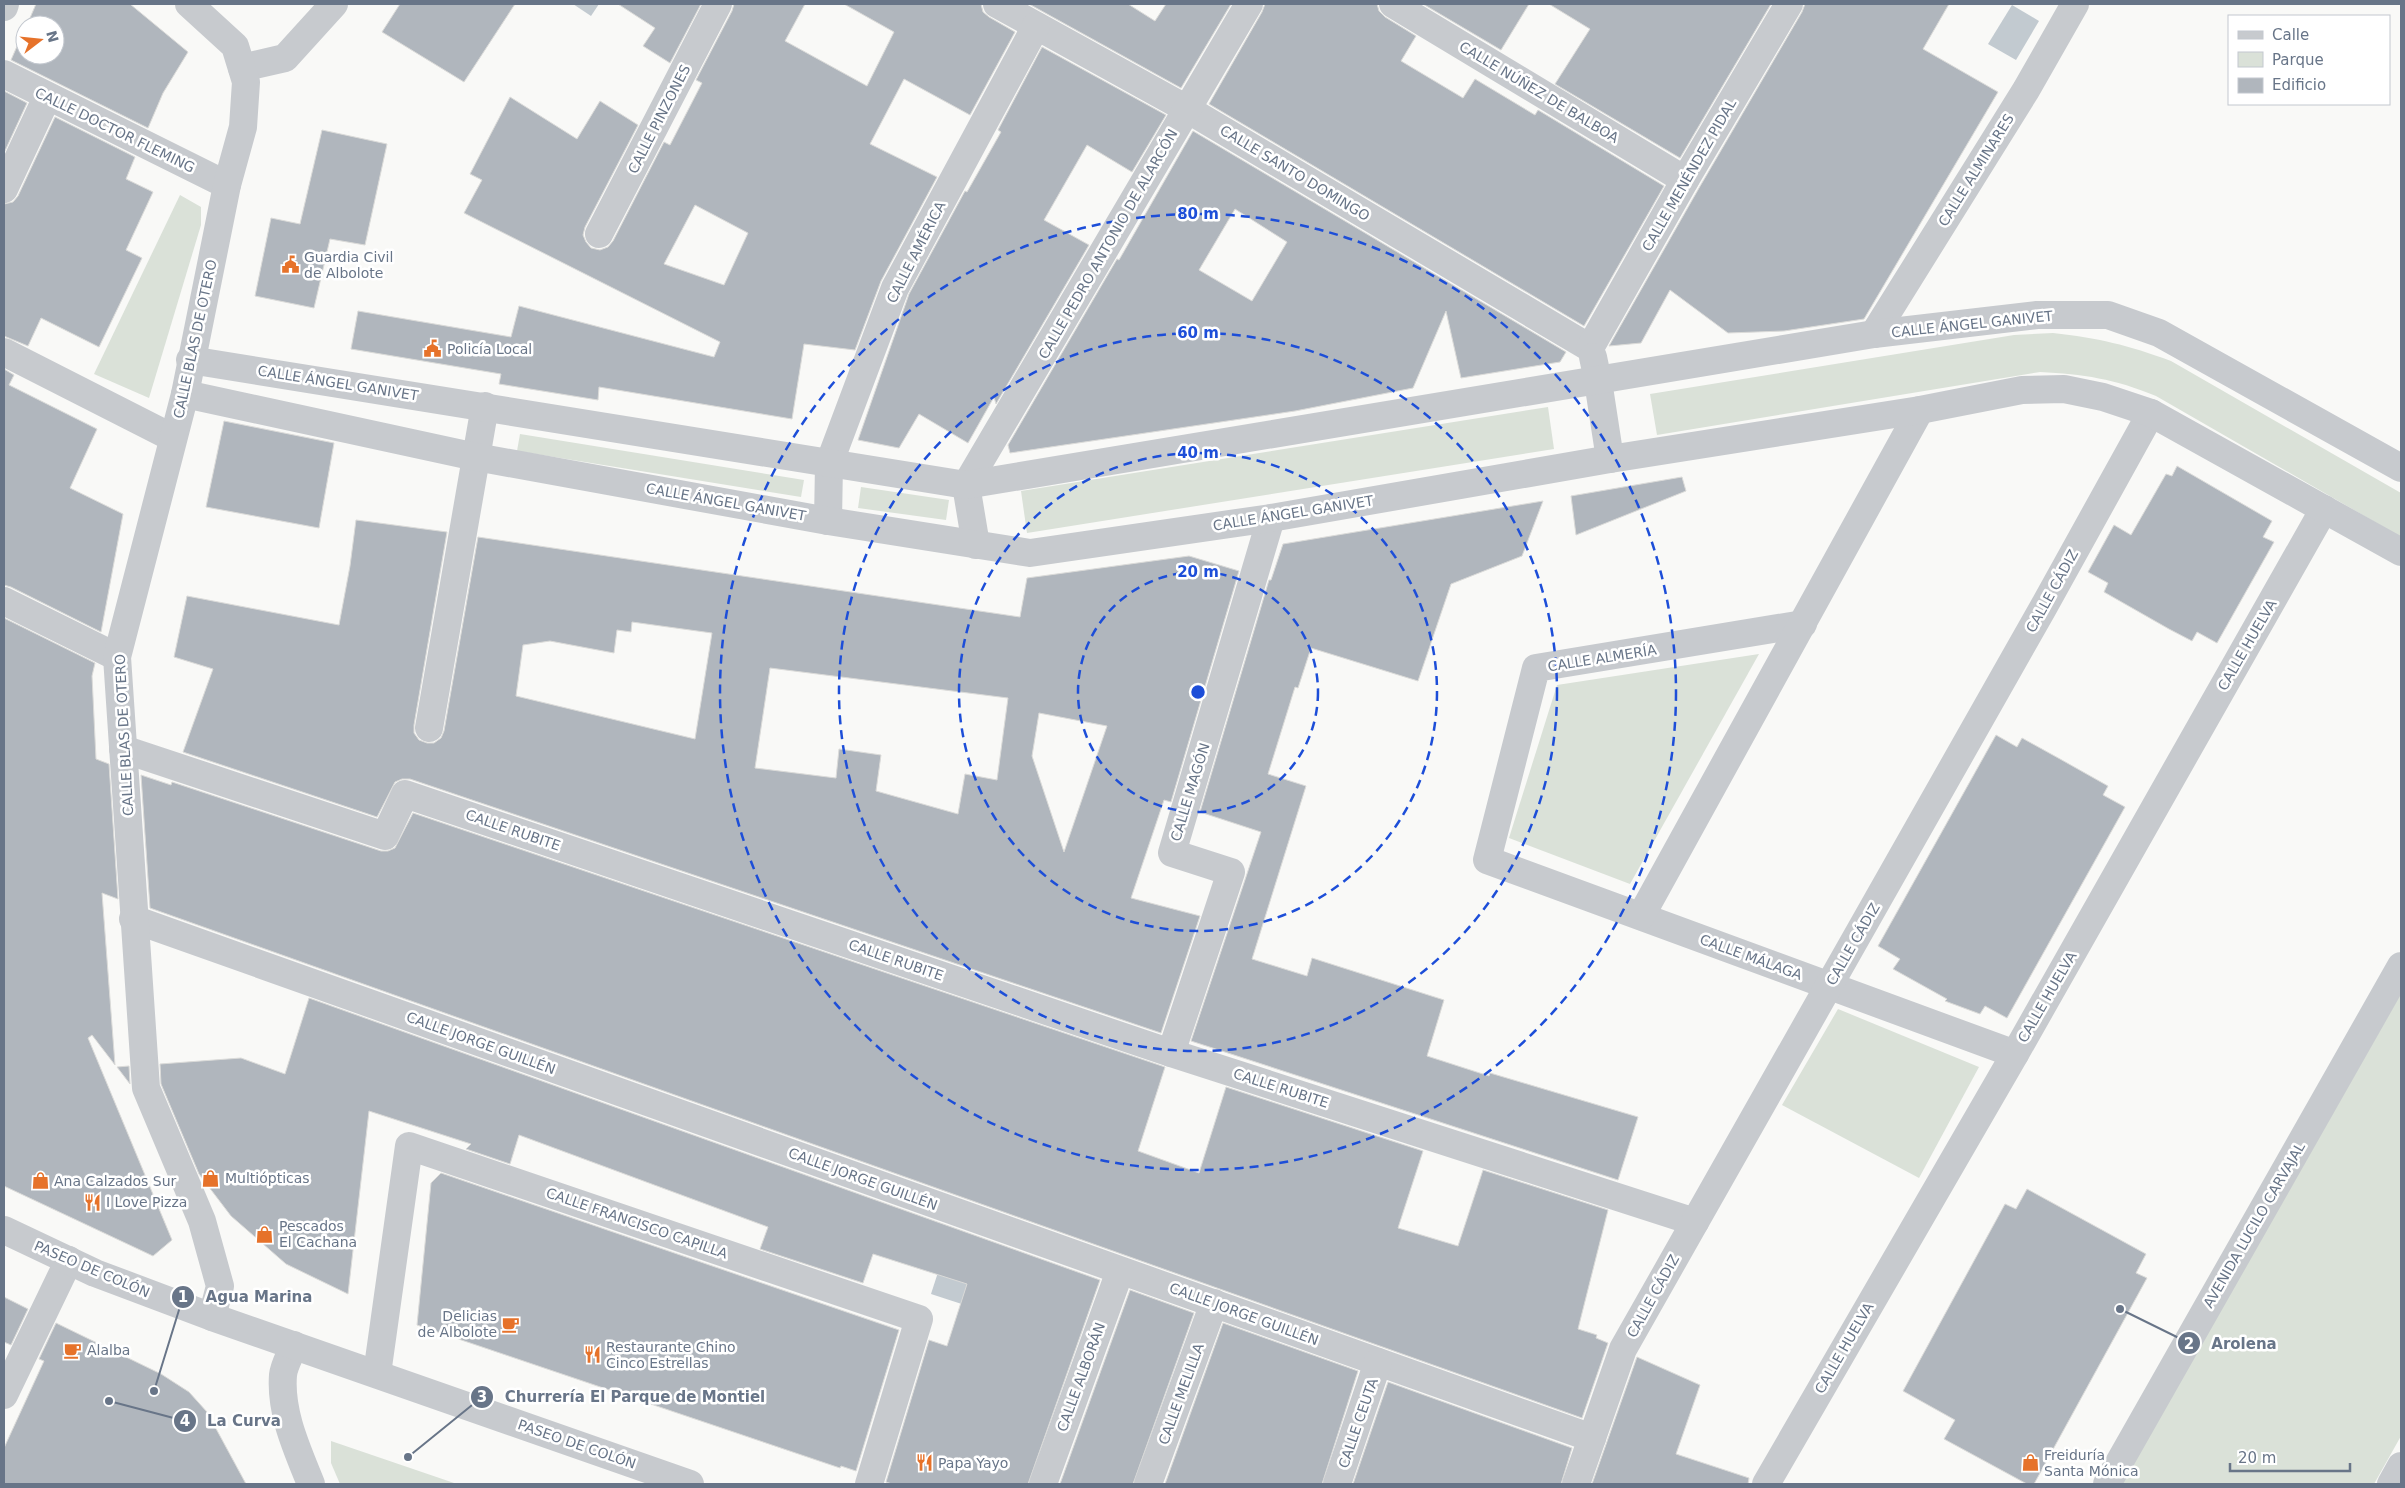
<svg xmlns="http://www.w3.org/2000/svg" width="2405" height="1488" viewBox="0 0 2405 1488" font-family="'DejaVu Sans',sans-serif">
<rect width="100%" height="100%" fill="#f9f9f7"/>
<g fill="#dae1d8">
<polygon points="180,195 201,207 201,225 149,398 94,374"/>
<path d="M 2053,333 C 2098,338 2128,345 2171,361 L 2401,493 L 2401,537 L 2156,396 C 2115,379 2083,374 2040,372 L 1657,435 L 1650,394 L 2014,335 Z"/>
<polygon points="1548,407 1554,449 1027,533 1021,491"/>
<polygon points="520,434 804,480 801,497 517,451"/>
<polygon points="861,487 949,500 946,520 858,508"/>
<polygon points="1759,654 1630,884 1509,838 1557,685"/>
<polygon points="2401,993 2401,1436 2374,1484 2122,1484"/>
<polygon points="1838,1009 1979,1067 1919,1178 1782,1105"/>
<polygon points="331,1441 457,1484 340,1484 331,1463"/>
</g>
<g fill="#c2cad0">
<polygon points="573,4 599,4 591,16"/>
<polygon points="2012,5 2039,21 2016,60 1988,44"/>
<polygon points="941,1263 983,1288 977,1309 931,1294"/>
</g>
<g fill="#b0b6bd" stroke="#dbdbd9" fill-rule="evenodd">
<polygon points="36,4 130,4 188,52 163,93 148,128 11,60 25,28 25,55 55,55 55,25 27,25"/>
<polygon points="400,4 515,4 464,82 382,32"/>
<polygon points="618,4 701,4 670,63 643,46 655,28"/>
<path d="M 734,4 L 805,4 L 785,41 L 867,86 L 894,32 L 844,4 L 981,4 L 983,12 L 989,17 L 1015,32 L 970,115 L 904,79 L 870,144 L 937,177 L 881,281 L 855,350 L 804,344 L 792,419 L 599,387 L 598,400 L 499,384 L 501,374 L 351,349 L 358,311 L 511,337 L 519,306 L 714,357 L 720,342 L 464,213 L 482,180 L 470,174 L 510,97 L 577,139 L 600,101 L 638,125 L 585,227 L 583,235 L 586,242 L 591,248 L 600,250 L 608,247 L 613,241 L 664,142 L 670,145 L 702,83 L 696,80 L 732,11 ZM 695,205 L 748,233 L 724,285 L 664,264 Z"/>
<polygon points="1029,4 1128,4 1155,21 1166,4 1231,4 1181,88"/>
<polygon points="1265,4 1377,4 1379,11 1385,17 1416,36 1401,61 1463,98 1475,79 1535,115 1538,110 1664,186 1584,326 1209,104 1262,12"/>
<polygon points="1423,4 1529,4 1501,50"/>
<polygon points="1549,4 1771,4 1680,158 1555,84 1590,29"/>
<polygon points="1805,4 1949,4 1923,49 1998,92 1864,319 1784,331 1728,333 1670,290 1641,343 1609,346 1699,188 1802,12"/>
<polygon points="1042,47 1166,115 1132,172 1087,145 1044,220 1089,245 996,404 994,397 968,443 919,414 899,448 858,440 909,294 965,191 967,192 1001,132 998,130"/>
<polygon points="4,91 27,103 4,153"/>
<polygon points="55,117 135,157 126,179 153,192 126,250 142,258 99,347 41,318 28,346 4,336 4,204 13,202 18,196"/>
<polygon points="322,130 387,144 365,245 330,239 314,308 255,296 271,218 300,224"/>
<path d="M 1193,131 L 1566,352 L 1560,362 L 1461,378 L 1446,311 L 1413,388 L 1295,411 L 1010,453 L 1008,445 L 1117,259 L 1119,260 ZM 1235,209 L 1287,242 L 1252,301 L 1199,270 Z"/>
<polygon points="4,369 14,375 9,385 97,429 70,488 123,514 101,632 11,587 4,585"/>
<polygon points="224,421 334,443 319,528 206,507"/>
<polygon points="2177,466 2272,521 2263,537 2274,542 2217,643 2197,632 2192,641 2169,629 2104,592 2108,583 2088,572 2114,525 2131,535 2166,474 2172,476"/>
<polygon points="1682,477 1686,491 1576,535 1571,496"/>
<polygon points="1543,501 1522,556 1451,584 1418,681 1311,648 1298,688 1295,687 1268,774 1306,786 1252,959 1307,976 1312,958 1444,1000 1427,1056 1489,1076 1490,1073 1638,1117 1618,1180 1191,1041 1261,832 1200,812 1269,580 1271,580 1283,544"/>
<path d="M 356,520 L 447,532 L 414,725 L 414,733 L 419,740 L 427,743 L 434,743 L 441,738 L 444,731 L 478,537 L 1020,617 L 1027,578 L 1189,556 L 1239,571 L 1171,802 L 1164,800 L 1131,898 L 1200,916 L 1161,1033 L 410,779 L 402,779 L 395,782 L 377,817 L 183,752 L 213,669 L 174,657 L 187,596 L 339,625 L 350,566 ZM 632,622 L 712,633 L 695,739 L 516,696 L 523,645 L 550,641 L 614,653 L 617,630 L 631,632 ZM 770,668 L 1008,698 L 997,780 L 965,774 L 958,814 L 876,791 L 881,755 L 839,749 L 836,778 L 755,768 ZM 1039,713 L 1107,726 L 1064,852 L 1032,756 Z"/>
<polygon points="4,618 95,663 92,676 96,759 109,764 118,899 102,893 115,1065 92,1035 88,1038 172,1240 153,1256 4,1186"/>
<polygon points="1996,735 2017,747 2022,738 2060,759 2108,786 2103,795 2125,807 2007,1018 1985,1006 1980,1014 1945,1001 1947,999 1893,969 1900,959 1878,946"/>
<polygon points="141,775 171,785 172,782 381,851 388,851 395,848 413,813 1165,1067 1138,1151 1199,1173 1226,1087 1423,1151 1398,1228 1458,1246 1483,1170 1608,1210 1578,1329 1597,1335 1596,1338 1608,1343 1582,1418 150,908"/>
<polygon points="309,998 1100,1280 1028,1484 892,1484 886,1482 929,1340 947,1346 967,1284 873,1254 863,1283 760,1249 768,1227 519,1135 510,1164 466,1149 471,1144 369,1111 348,1294 286,1264 231,1216 199,1174 161,1084 160,1064 241,1058 285,1074"/>
<polygon points="129,1066 130,1084 117,1067"/>
<polygon points="441,1173 899,1330 856,1471 841,1466 840,1468 417,1325 431,1183"/>
<polygon points="2027,1189 2146,1254 2136,1273 2147,1278 2034,1484 2027,1484 1944,1439 1955,1420 1903,1391 2005,1204 2016,1209"/>
<polygon points="1130,1290 1194,1313 1133,1484 1060,1484"/>
<polygon points="4,1297 28,1309 11,1345 4,1342"/>
<polygon points="56,1323 161,1374 189,1392 207,1412 246,1484 4,1484 4,1448 44,1361 39,1359"/>
<polygon points="1223,1323 1358,1371 1322,1484 1165,1484"/>
<polygon points="1637,1357 1700,1385 1676,1454 1749,1478 1748,1484 1592,1484"/>
<polygon points="1388,1382 1572,1448 1561,1484 1353,1484"/>
</g>
<g fill="none" stroke-linecap="round" stroke-linejoin="round">
<g stroke="#c7cace" stroke-width="28">
<polyline points="997,4 1187,109 1590,348"/>
<polyline points="1393,4 1685,180"/>
<polyline points="4,7 5,4"/>
<polyline points="242,68 285,58 334,4"/>
<polyline points="4,74 227,185"/>
<polyline points="4,189 47,97"/>
<polyline points="599,234 718,4"/>
<polyline points="1874,334 2026,90 2075,4"/>
<polyline points="1590,348 1685,180 1789,4"/>
<polyline points="4,352 173,438"/>
<polyline points="1593,357 1598,381 1610,459"/>
<polyline points="828,521 829,464 895,288 1036,26"/>
<polyline points="976,545 966,485 1249,4"/>
<polyline points="4,601 117,657"/>
<polyline points="1803,624 1536,668 1487,860 2015,1054"/>
<polyline points="429,728 485,406"/>
<polyline points="123,749 385,836 405,794 1171,1053 1695,1222"/>
<polyline points="1641,916 1920,410"/>
<polyline points="133,919 1592,1438"/>
<polyline points="1171,1053 1231,872 1172,853 1271,518"/>
<path d="M 294,1345 C 291,1354 284,1365 283,1375 C 280,1413 297,1449 311,1484"/>
<polyline points="377,1374 409,1146 919,1319 869,1484"/>
<polyline points="4,1395 69,1260"/>
<polyline points="1043,1484 1120,1271"/>
<polyline points="1148,1484 1214,1303"/>
<polyline points="1337,1484 1378,1362"/>
<polyline points="1576,1484 1623,1349 2043,608 2151,413"/>
<polyline points="1766,1484 2015,1054 2324,509"/>
</g>
<g stroke="#c7cace" stroke-width="28">
<polyline points="189,4 235,46 246,82 243,127 227,185 185,394 117,657 146,1088 202,1221 220,1286 212,1317"/>
<polyline points="190,360 966,485 1874,334 2037,315 2108,315 2159,333 2401,468"/>
<polyline points="185,394 476,457 828,521 1030,553 1271,518 1610,459 1920,410 2022,390 2064,389 2103,397 2151,413 2401,552"/>
<polyline points="4,1230 95,1273 212,1317 690,1484"/>
<polyline points="2107,1484 2401,966"/>
<polyline points="2391,1484 2401,1466"/>
</g>
</g>
<g fill="none" stroke="#1d4ed8" stroke-width="2.5" stroke-dasharray="9 6">
<circle cx="1198" cy="692" r="120"/>
<circle cx="1198" cy="692" r="239"/>
<circle cx="1198" cy="692" r="359"/>
<circle cx="1198" cy="692" r="478"/>
</g>
<defs>
<symbol id="civic-bare" viewBox="-9 -9 18 18"><path d="M-.6-6.5H3V-4.5H.6V-3L4-1V1h2V6H-6V1h2V-1L-.6-3ZM-1.2 2.5V6h2.4V2.5Z" fill="#e6722a" stroke="#fff" stroke-width="2.5" paint-order="stroke"/></symbol>
<symbol id="shop-bare" viewBox="-9 -9 18 18"><path d="M-5-2.5h2.3a2.7 3.5 0 0 1 5.4 0H5L5.5 6h-11ZM-1.5-2.5h3a1.5 2.3 0 0 0-3 0Z" fill="#e6722a" stroke="#fff" stroke-width="2.5" paint-order="stroke"/></symbol>
<symbol id="restaurant-bare" viewBox="-9 -9 18 18"><path d="M-5-6h1v4h1v-4h1v4h1v-4h1v5L-1.5 .5V6h-2V.5L-5-1ZM5-6V6H3V1.5H1.5Q1.5-4 5-6Z" fill="#e6722a" stroke="#fff" stroke-width="2.5" paint-order="stroke"/></symbol>
<symbol id="cafe-bare" viewBox="-9 -9 18 18"><path d="M-5.5-4.5H6V0H3Q3 3.5 0 3.5H-2.5Q-5.5 3.5-5.5 0ZM3-3.2v2h1.7v-2ZM-6 4.5H4V6H-6Z" fill="#e6722a" stroke="#fff" stroke-width="2.5" paint-order="stroke"/></symbol>
</defs>
<g fill-rule="evenodd">
<use href="#civic-bare" x="278" y="252" width="25" height="25"/>
<use href="#civic-bare" x="420" y="336" width="25" height="25"/>
<use href="#shop-bare" x="198" y="1166" width="25" height="25"/>
<use href="#shop-bare" x="28" y="1168" width="25" height="25"/>
<use href="#restaurant-bare" x="80" y="1190" width="25" height="25"/>
<use href="#shop-bare" x="252" y="1222" width="25" height="25"/>
<use href="#cafe-bare" x="498" y="1312" width="25" height="25"/>
<use href="#cafe-bare" x="60" y="1338" width="25" height="25"/>
<use href="#restaurant-bare" x="580" y="1342" width="25" height="25"/>
<use href="#restaurant-bare" x="912" y="1450" width="25" height="25"/>
<use href="#shop-bare" x="2018" y="1450" width="25" height="25"/>
</g>
<g text-anchor="middle" stroke-width="5" stroke-linejoin="round" paint-order="stroke">
<g font-size="14" fill="#687588" stroke="#fff">
<text transform="translate(1539 92) rotate(31)" y="5">CALLE NÚÑEZ DE BALBOA</text>
<text transform="translate(659 119) rotate(-63)" y="5">CALLE PINZONES</text>
<text transform="translate(115 130) rotate(26)" y="5">CALLE DOCTOR FLEMING</text>
<text transform="translate(1976 170) rotate(-58)" y="5">CALLE ALMINARES</text>
<text transform="translate(1295 173) rotate(31)" y="5">CALLE SANTO DOMINGO</text>
<text transform="translate(1689 175) rotate(-60)" y="5">CALLE MENÉNDEZ PIDAL</text>
<text transform="translate(1108 244) rotate(-60)" y="5">CALLE PEDRO ANTONIO DE ALARCÓN</text>
<text transform="translate(916 252) rotate(-63)" y="5">CALLE AMÉRICA</text>
<text transform="translate(1972 324) rotate(-6)" y="5">CALLE ÁNGEL GANIVET</text>
<text transform="translate(195 339) rotate(-78)" y="5">CALLE BLAS DE OTERO</text>
<text transform="translate(338 383) rotate(9)" y="5">CALLE ÁNGEL GANIVET</text>
<text transform="translate(726 502) rotate(10)" y="5">CALLE ÁNGEL GANIVET</text>
<text transform="translate(1293 513) rotate(-9)" y="5">CALLE ÁNGEL GANIVET</text>
<text transform="translate(2052 591) rotate(-61)" y="5">CALLE CÁDIZ</text>
<text transform="translate(2247 645) rotate(-60)" y="5">CALLE HUELVA</text>
<text transform="translate(1602 658) rotate(-9)" y="5">CALLE ALMERÍA</text>
<text transform="translate(124 735) rotate(-93)" y="5">CALLE BLAS DE OTERO</text>
<text transform="translate(1190 792) rotate(-73)" y="5">CALLE MAGÓN</text>
<text transform="translate(513 830) rotate(19)" y="5">CALLE RUBITE</text>
<text transform="translate(1853 944) rotate(-60)" y="5">CALLE CÁDIZ</text>
<text transform="translate(1751 957) rotate(20)" y="5">CALLE MÁLAGA</text>
<text transform="translate(896 960) rotate(19)" y="5">CALLE RUBITE</text>
<text transform="translate(2047 997) rotate(-60)" y="5">CALLE HUELVA</text>
<text transform="translate(481 1043) rotate(20)" y="5">CALLE JORGE GUILLÉN</text>
<text transform="translate(1281 1088) rotate(18)" y="5">CALLE RUBITE</text>
<text transform="translate(863 1179) rotate(20)" y="5">CALLE JORGE GUILLÉN</text>
<text transform="translate(637 1223) rotate(19)" y="5">CALLE FRANCISCO CAPILLA</text>
<text transform="translate(2254 1225) rotate(-60)" y="5">AVENIDA LUCILO CARVAJAL</text>
<text transform="translate(92 1269) rotate(23)" y="5">PASEO DE COLÓN</text>
<text transform="translate(1653 1296) rotate(-61)" y="5">CALLE CÁDIZ</text>
<text transform="translate(1244 1314) rotate(20)" y="5">CALLE JORGE GUILLÉN</text>
<text transform="translate(1844 1348) rotate(-60)" y="5">CALLE HUELVA</text>
<text transform="translate(1081 1377) rotate(-70)" y="5">CALLE ALBORÁN</text>
<text transform="translate(1181 1394) rotate(-70)" y="5">CALLE MELILLA</text>
<text transform="translate(1358 1423) rotate(-71)" y="5">CALLE CEUTA</text>
<text transform="translate(577 1444) rotate(19)" y="5">PASEO DE COLÓN</text>
</g>
<g font-size="14" fill="#687588" stroke="#fff" text-anchor="start">
<text x="304" y="262">Guardia Civil<tspan x="304" dy="16">de Albolote</tspan></text>
<text x="447" y="354">Policía Local</text>
<text x="225" y="1183">Multiópticas</text>
<text x="54" y="1186">Ana Calzados Sur</text>
<text x="106" y="1207">I Love Pizza</text>
<text x="279" y="1231">Pescados<tspan x="279" dy="16">El Cachana</tspan></text>
<text x="497" y="1321" text-anchor="end">Delicias<tspan x="497" dy="16">de Albolote</tspan></text>
<text x="606" y="1352">Restaurante Chino<tspan x="606" dy="16">Cinco Estrellas</tspan></text>
<text x="87" y="1355">Alalba</text>
<text x="2044" y="1460">Freiduría<tspan x="2044" dy="16">Santa Mónica</tspan></text>
<text x="938" y="1468">Papa Yayo</text>
</g>
</g>
<circle cx="1198" cy="692" r="8" fill="#1d4ed8" stroke="#fff" stroke-width="2.5"/>
<g font-size="15" text-anchor="middle" font-weight="bold" fill="#1d4ed8" stroke="#fff" stroke-width="5" stroke-linejoin="round" paint-order="stroke">
<text x="1198" y="219">80 m</text>
<text x="1198" y="338">60 m</text>
<text x="1198" y="458">40 m</text>
<text x="1198" y="577">20 m</text>
</g>
<path fill="none" stroke="#687588" stroke-width="2" d="M154 1391L183 1297M2120 1309L2189 1343M408 1457L482 1397M109 1401L185 1421"/>
<g fill="#687588" stroke="#fff" stroke-width="2">
<circle cx="154" cy="1391" r="5"/>
<circle cx="2120" cy="1309" r="5"/>
<circle cx="408" cy="1457" r="5"/>
<circle cx="109" cy="1401" r="5"/>
<circle cx="183" cy="1297" r="12"/>
<circle cx="2189" cy="1343" r="12"/>
<circle cx="482" cy="1397" r="12"/>
<circle cx="185" cy="1421" r="12"/>
</g>
<g font-size="15" text-anchor="middle" font-weight="bold" fill="#fff">
<text x="183" y="1302">1</text>
<text x="2189" y="1349">2</text>
<text x="482" y="1402">3</text>
<text x="185" y="1426">4</text>
</g>
<g font-size="15" text-anchor="middle" font-weight="bold" fill="#687588" stroke="#fff" stroke-width="5" stroke-linejoin="round" paint-order="stroke">
<text x="259" y="1302">Agua Marina</text>
<text x="2244" y="1349">Arolena</text>
<text x="635" y="1402">Churrería El Parque de Montiel</text>
<text x="244" y="1426">La Curva</text>
</g>
<rect width="2405" height="1488" fill="none" stroke="#687588" stroke-width="10"/>
<rect x="2228" y="15" width="162" height="90" fill="#ffffff" stroke="#c3c8cf"/>
<rect x="2238" y="31" width="25" height="8" fill="#c7cace" stroke="#c3c8cf"/>
<text x="2272" y="40" font-size="15" fill="#687588">Calle</text>
<rect x="2238" y="52" width="25" height="15" fill="#dae1d8" stroke="#c3c8cf"/>
<text x="2272" y="65" font-size="15" fill="#687588">Parque</text>
<rect x="2238" y="78" width="25" height="15" fill="#b0b6bd" stroke="#c3c8cf"/>
<text x="2272" y="90" font-size="15" fill="#687588">Edificio</text>
<g transform="translate(40 40) rotate(74)"><circle r="24" fill="#ffffff" stroke="#c3c8cf"/>
<path d="M0-4L9 19L0 12L-9 19Z" fill="#e6722a"/>
<text y="-8" font-size="14" font-weight="bold" text-anchor="middle" fill="#687588">N</text>
</g>
<path d="M2230 1463v8h120v-8" fill="none" stroke="#687588" stroke-width="2.5"/>
<text x="2238" y="1463" font-size="15" fill="#687588" stroke="#ffffff" stroke-width="4" paint-order="stroke">20 m</text>
</svg>
